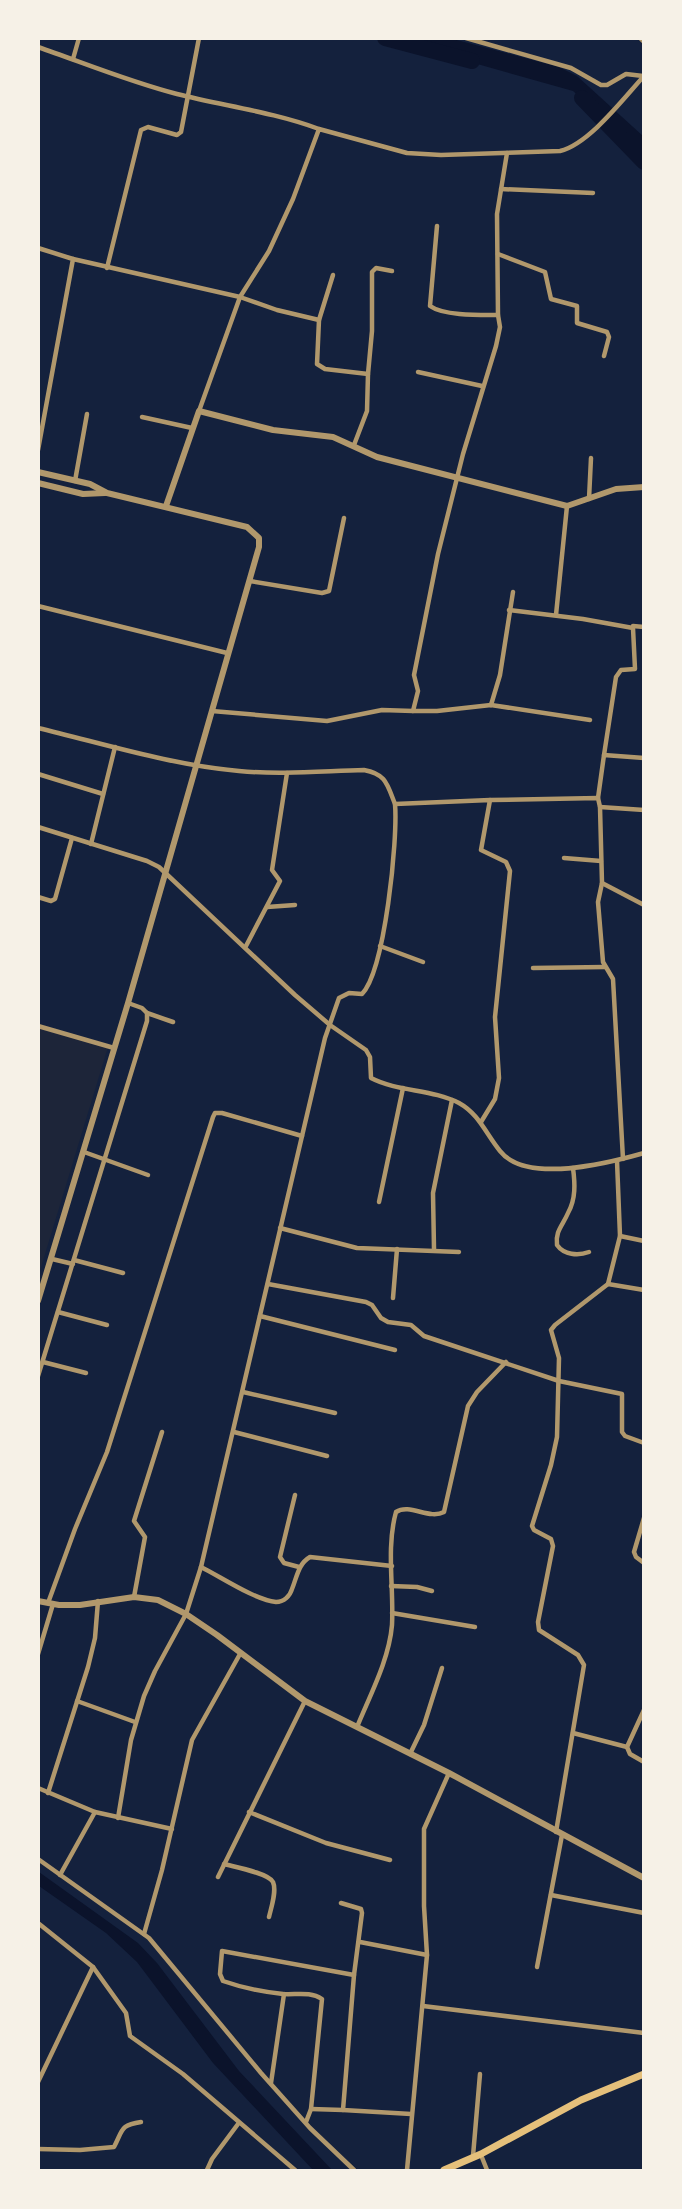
<svg xmlns="http://www.w3.org/2000/svg" width="682" height="2209" viewBox="0 0 682 2209" font-family="Roboto,sans-serif">
<rect width="100%" height="100%" fill="#14213d"/>
<polygon fill="#1d2539" points="39,1025 108,1047 39,1274"/>
<g fill="#0b132b">
<polygon points="389,39 453,39 559,67 577,76 643,136 643,156 573,91"/>
<polygon points="39,1872 138,1943 157,1963 239,2071 332,2170 313,2170 213,2063 137,1962 106,1933 39,1886"/>
</g>
<g fill="none" stroke-linecap="round" stroke-linejoin="round">
<g stroke="#0b132b" stroke-width="16">
<polyline points="385,38 472,61"/>
<polyline points="582,98 644,162"/>
</g>
<g stroke="#b1986c" stroke-width="4.5">
<polyline points="466,38 571,68 601,85 607,85 626,74 643,76"/>
<polyline points="640,38 644,42"/>
<path d="M 38,47 C 84,63 130,82 177,94 C 224,106 273,112 319,129"/>
<polyline points="73,59 79,38"/>
<polyline points="501,189 593,193"/>
<path d="M 437,226 L 430,306 C 444,316 480,315 498,315 L 497,214 L 507,153"/>
<polyline points="38,248 73,259 38,450"/>
<polyline points="498,254 545,272 551,299 577,306 577,323 607,332 609,337 604,356"/>
<polyline points="73,259 240,297 277,310 319,320"/>
<polyline points="107,268 141,130 148,127 177,135 181,132 199,38"/>
<polyline points="333,275 319,320 317,364 325,369 368,374 372,331 372,272 376,268 392,271"/>
<polyline points="498,315 500,327 496,346 463,454 438,554 414,675 418,691 413,711 437,711 491,705 590,720"/>
<polyline points="418,372 482,386"/>
<path d="M 199,411 L 240,297 L 269,251 L 293,199 L 319,129 L 407,153 L 441,155 L 560,151 C 589,144 623,99 644,76"/>
<polyline points="142,417 192,428"/>
<polyline points="354,445 367,411 368,374"/>
<polyline points="75,481 87,414"/>
<polyline points="589,499 591,458"/>
<polyline points="250,581 322,593 329,591 344,518"/>
<polyline points="38,606 227,653"/>
<polyline points="509,610 583,619 633,628 635,669 621,670 616,677 604,755"/>
<polyline points="556,615 567,506"/>
<polyline points="633,626 644,627"/>
<polyline points="491,705 500,675 513,592"/>
<polyline points="212,711 327,721 382,710 413,711"/>
<path d="M 38,728 C 105,744 171,765 239,771 C 281,775 323,771 364,770 C 386,774 387,784 395,804 L 490,800 L 481,850 L 506,862 L 510,871 L 495,1017 L 499,1078 L 495,1099 L 481,1122"/>
<polyline points="38,774 103,794"/>
<polyline points="598,798 604,755 644,758"/>
<polyline points="490,800 598,798 600,807 602,883 598,902 603,962 613,979 623,1159"/>
<polyline points="600,807 644,810"/>
<path d="M 38,827 L 147,861 L 159,867 L 295,995 L 330,1025 L 366,1050 L 370,1057 L 371,1078 C 398,1092 432,1089 459,1103 C 479,1114 486,1134 500,1151 C 526,1184 609,1163 644,1153"/>
<polyline points="91,844 115,747"/>
<polyline points="564,858 601,861"/>
<polyline points="602,883 644,905"/>
<polyline points="38,897 51,901 55,899 72,838"/>
<polyline points="267,907 295,905"/>
<polyline points="246,946 280,881 272,870 287,773"/>
<polyline points="380,946 423,962"/>
<polyline points="533,968 605,967"/>
<polyline points="147,1013 173,1022"/>
<polyline points="38,1026 114,1048"/>
<polyline points="84,1152 148,1175"/>
<path d="M 573,1168 C 575,1183 576,1199 568,1213 C 563,1225 555,1231 557,1245 C 564,1255 578,1256 589,1252"/>
<polyline points="379,1202 403,1088"/>
<polyline points="280,1228 357,1248 459,1252"/>
<polyline points="620,1236 644,1241"/>
<polyline points="434,1249 433,1193 452,1100"/>
<polyline points="52,1259 73,1264"/>
<polyline points="74,1260 123,1273"/>
<polyline points="268,1284 366,1302 372,1305 381,1318 388,1322 411,1325 424,1336 559,1381 622,1394 622,1432 625,1436 644,1443"/>
<polyline points="608,1284 644,1290"/>
<polyline points="393,1298 397,1249"/>
<polyline points="58,1312 107,1325"/>
<polyline points="260,1316 395,1350"/>
<polyline points="43,1362 86,1373"/>
<polyline points="38,1376 147,1021 147,1013 142,1008 128,1003"/>
<polyline points="243,1392 335,1413"/>
<polyline points="234,1432 327,1456"/>
<polyline points="295,1495 280,1557 284,1563 299,1567"/>
<polyline points="644,1518 634,1552 636,1557 644,1563"/>
<path d="M 201,1567 C 221,1577 255,1600 276,1602 C 284,1602 290,1596 292,1589 C 297,1577 298,1564 310,1557 L 392,1566"/>
<polyline points="391,1586 417,1587 432,1591"/>
<polyline points="134,1597 145,1537 134,1521 162,1432"/>
<polyline points="48,1603 75,1529 107,1452 213,1117 215,1113 222,1113 302,1136"/>
<polyline points="392,1613 475,1627"/>
<polyline points="38,1654 53,1604"/>
<polyline points="77,1701 135,1722"/>
<polyline points="644,1710 627,1747 630,1754 644,1762"/>
<path d="M 357,1727 C 370,1695 389,1660 392,1625 C 394,1588 386,1548 396,1512 C 410,1503 429,1520 444,1512 L 468,1406 L 477,1392 L 506,1362"/>
<polyline points="573,1733 627,1747"/>
<polyline points="410,1754 424,1725 442,1668"/>
<polyline points="38,1788 95,1812 172,1829"/>
<polyline points="48,1793 88,1667 95,1638 98,1601"/>
<polyline points="249,1812 326,1843 390,1860"/>
<path d="M 118,1818 L 131,1740 L 144,1696 L 155,1671 L 186,1614 L 201,1567 L 325,1038 L 339,998 L 349,993 L 362,994 C 385,970 398,839 395,804"/>
<polyline points="556,1832 584,1665 578,1655 539,1630 538,1622 553,1546 551,1539 534,1530 532,1526 551,1465 557,1437 559,1358 551,1330 555,1325 608,1284 620,1236 617,1161"/>
<polyline points="38,1859 149,1938 261,2073 310,2128 354,2170"/>
<path d="M 224,1864 C 235,1867 268,1873 273,1882 C 277,1891 271,1908 269,1917"/>
<polyline points="60,1875 95,1812"/>
<polyline points="218,1877 305,1701"/>
<polyline points="551,1895 644,1913"/>
<polyline points="341,1903 361,1909 362,1913 354,1975 343,2110 411,2114"/>
<polyline points="38,1923 93,1967 126,2013 130,2036 183,2074 295,2170"/>
<polyline points="144,1934 162,1870 192,1740 240,1654"/>
<polyline points="360,1942 427,1955"/>
<polyline points="537,1967 562,1835"/>
<polyline points="423,2006 644,2033"/>
<polyline points="38,2082 93,1967"/>
<polyline points="271,2083 284,1994"/>
<polyline points="311,2109 343,2110"/>
<path d="M 306,2122 L 311,2109 L 322,1999 C 310,1991 296,1995 283,1994 C 263,1992 243,1988 223,1981 L 220,1974 L 222,1951 L 354,1975"/>
<path d="M 38,2149 L 80,2150 L 114,2147 C 123,2130 120,2125 141,2122"/>
<polyline points="481,2155 487,2170"/>
<polyline points="473,2156 480,2074"/>
<polyline points="207,2170 212,2159 238,2124"/>
<polyline points="407,2170 427,1955 424,1906 424,1829 449,1773"/>
</g>
<g stroke="#b1986c" stroke-width="6">
<polyline points="38,472 90,484 107,493 247,527 259,538 259,547 128,1003 38,1301"/>
<polyline points="38,483 83,494 105,493"/>
<polyline points="166,506 199,411 273,430 333,437 377,457 567,506 616,489 644,487"/>
<polyline points="38,1601 59,1605 80,1605 134,1597 158,1600 186,1614 217,1635 305,1701 449,1773 644,1878"/>
</g>
<polyline stroke="#e5c07b" stroke-width="7" points="444,2170 481,2154 581,2100 644,2074"/>
</g>
<rect width="682" height="2209" fill="none" stroke="#f6f1e7" stroke-width="80"/>
</svg>
